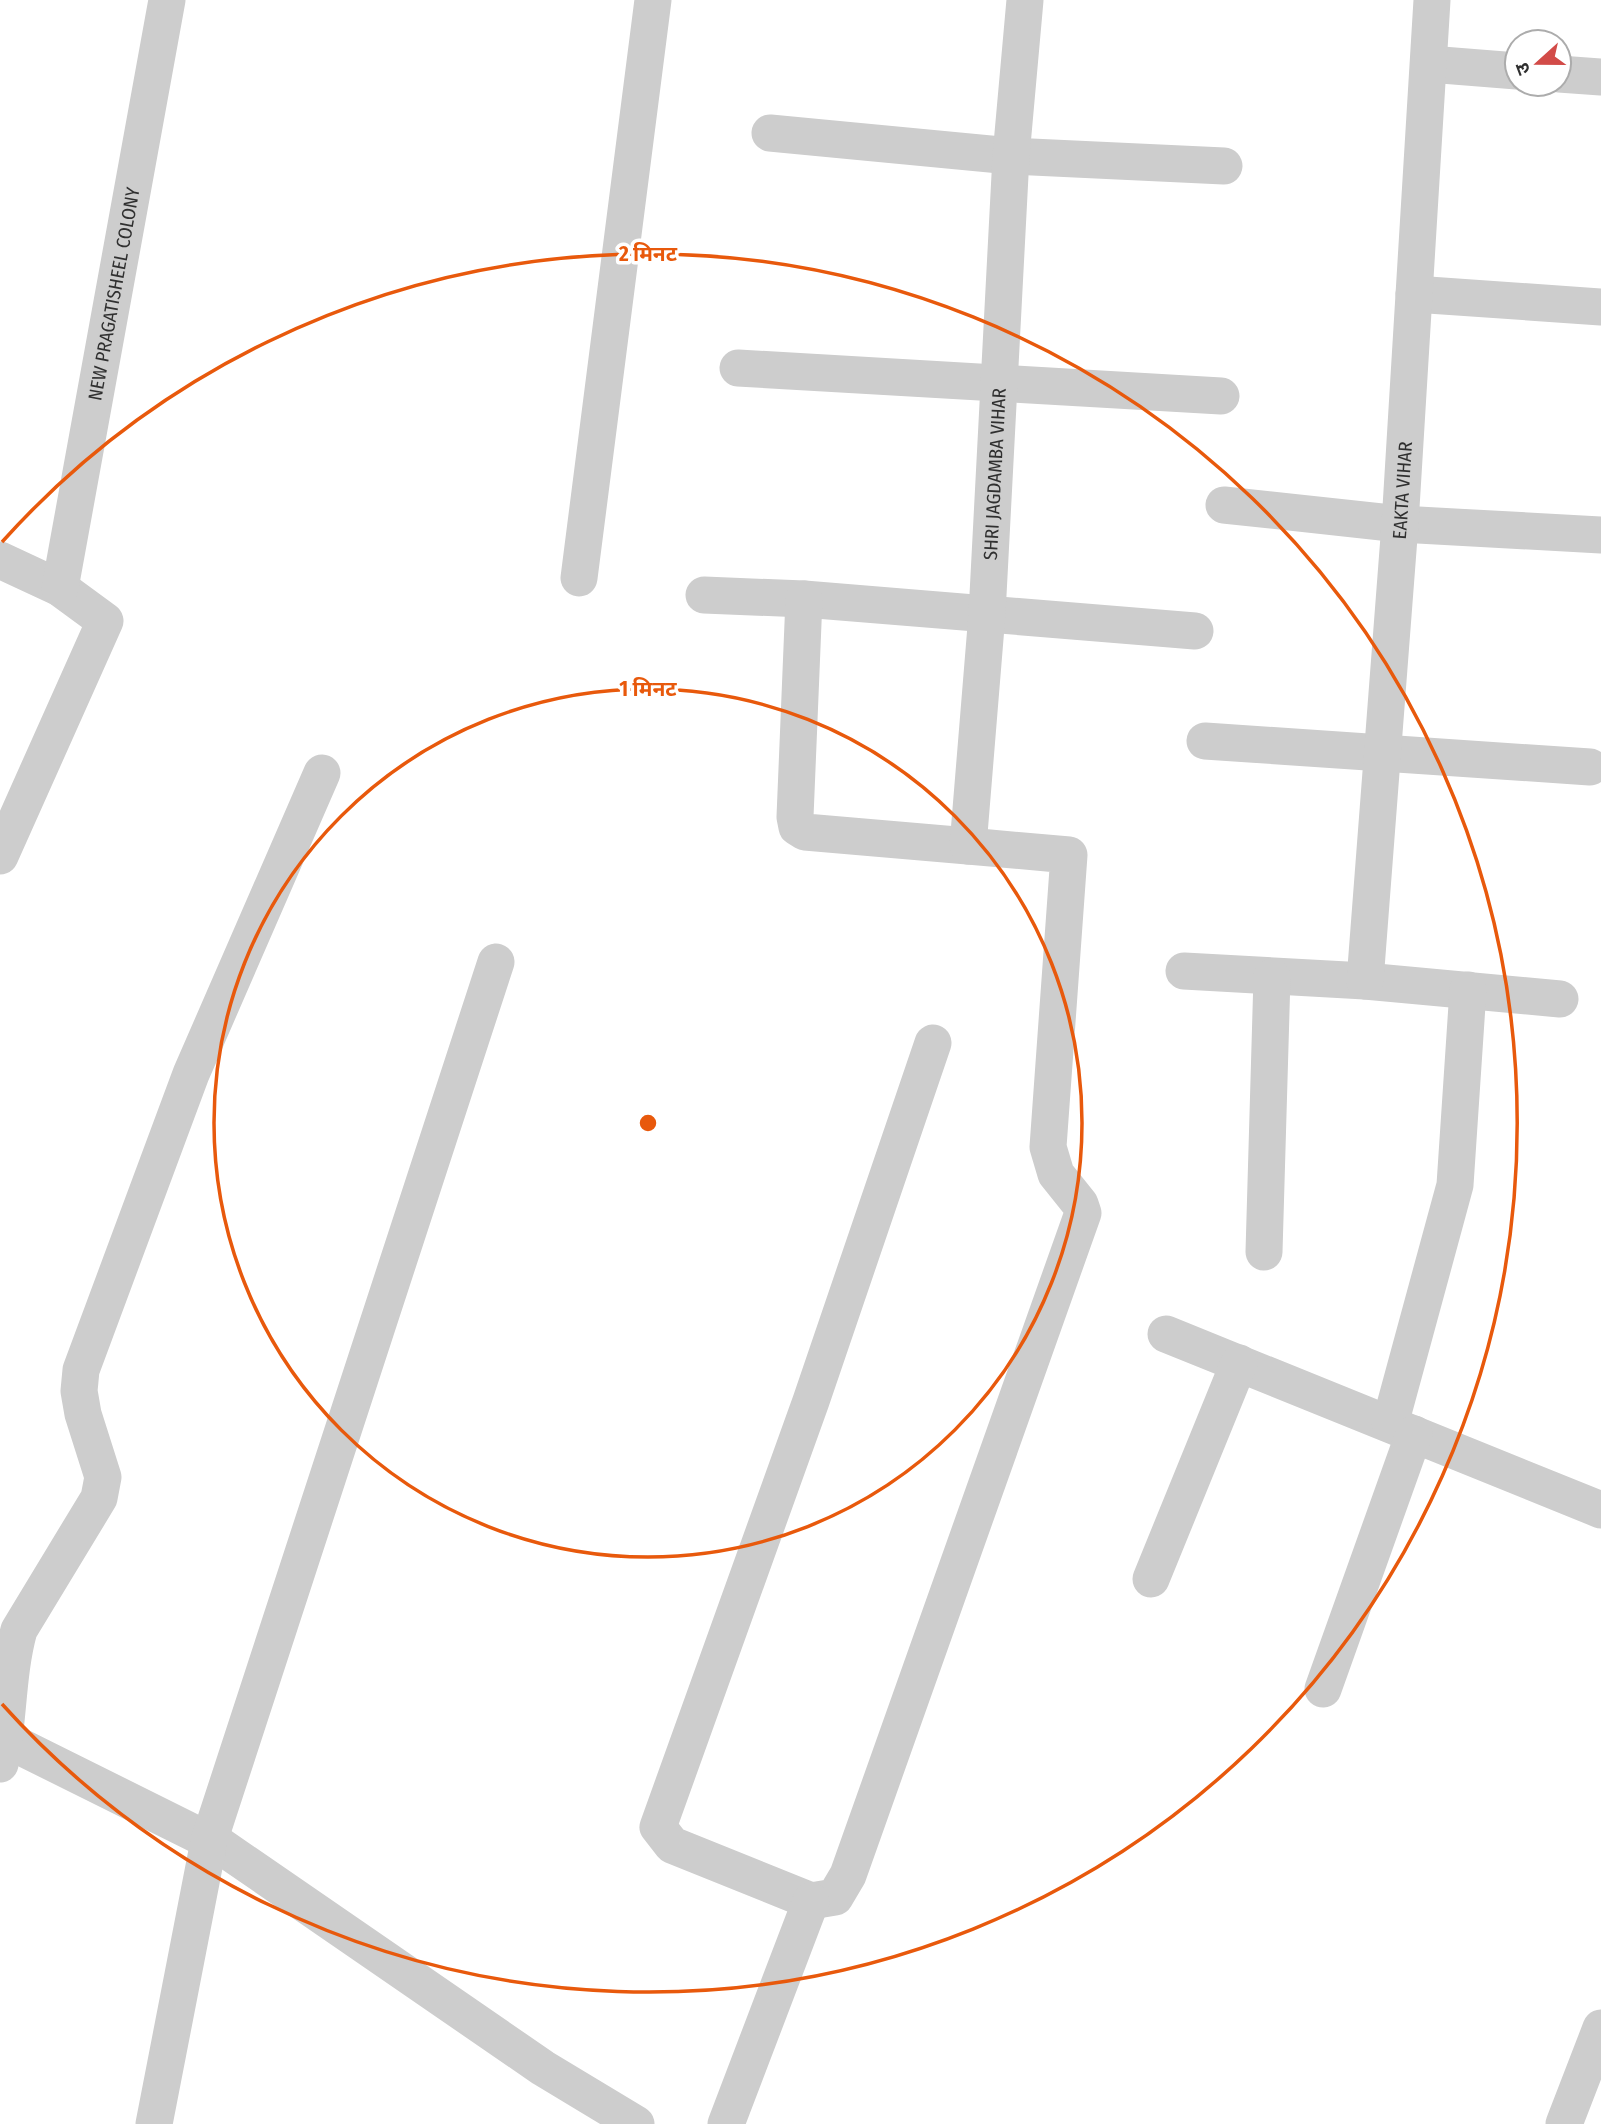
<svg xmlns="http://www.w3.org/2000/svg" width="1601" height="2124" viewBox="0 0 1601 2124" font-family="'Fira Sans Condensed','Noto Sans Devanagari',sans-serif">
<rect width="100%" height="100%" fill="#fff"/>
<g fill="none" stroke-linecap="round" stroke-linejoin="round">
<g stroke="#cdcdcd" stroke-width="37">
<polyline points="1429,64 1517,71"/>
<polyline points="1559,74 1601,77"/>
<polyline points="770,133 1011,156 1224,166"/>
<polyline points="1414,294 1601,307"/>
<polyline points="738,368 1221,396"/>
<polyline points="1224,505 1400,524 1601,535"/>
<polyline points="0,560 60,588 105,621 0,856"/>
<polyline points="579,578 653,0"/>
<path id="s1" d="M 60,588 L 167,0"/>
<polyline points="704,595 804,599 1195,631"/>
<polyline points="804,599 795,817 797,827 805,832 968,846"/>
<polyline points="1205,741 1590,767"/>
<polyline points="1184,971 1365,981 1560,999"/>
<path id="s2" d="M 1365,981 L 1400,524 L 1432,0"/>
<path id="s3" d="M 933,1043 L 811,1401 L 658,1827 L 672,1845 L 811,1901 L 835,1897 L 848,1875 L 1083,1213 L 1080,1204 L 1056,1174 L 1048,1147 L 1069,855 L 968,846 L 987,614 L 1011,156 L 1025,0"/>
<polyline points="1264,1252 1272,977"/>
<polyline points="1166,1334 1601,1510"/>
<polyline points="1390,1424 1455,1185 1468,990"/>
<polyline points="1151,1579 1239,1363"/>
<polyline points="1323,1689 1414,1434"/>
<polyline points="5,1739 222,1847 543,2068 636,2124"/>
<path d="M 0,1764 C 9,1719 7,1673 19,1630 L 99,1498 L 103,1477 L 83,1414 L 79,1391 L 81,1370 L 191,1074 L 322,773"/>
<polyline points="154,2124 209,1841 496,962"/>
<polyline points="726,2124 811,1901"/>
<polyline points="1564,2124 1601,2028"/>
</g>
</g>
<g fill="none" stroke="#e8590c" stroke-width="3.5">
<circle cx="648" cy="1123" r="434"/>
<path d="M2 542A869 869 0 1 1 2 1704"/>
</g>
<g text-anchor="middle" stroke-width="7" stroke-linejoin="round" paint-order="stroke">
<g font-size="19" fill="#303030" stroke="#fff">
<text dy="7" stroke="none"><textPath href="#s1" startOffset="299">NEW PRAGATISHEEL COLONY</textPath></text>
<text dy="7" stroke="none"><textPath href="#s3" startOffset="2599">SHRI JAGDAMBA VIHAR</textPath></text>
<text dy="7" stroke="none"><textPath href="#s2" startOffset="492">EAKTA VIHAR</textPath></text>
</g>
</g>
<circle cx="648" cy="1123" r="10" fill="#e8590c" stroke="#fff" stroke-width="3.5"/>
<g font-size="21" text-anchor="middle" font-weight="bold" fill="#e8590c" stroke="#fff" stroke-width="7" stroke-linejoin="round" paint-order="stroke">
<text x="648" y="261">2 मिनट</text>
<text x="648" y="696">1 मिनट</text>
</g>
<g transform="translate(1538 63) rotate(249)"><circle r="33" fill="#ffffff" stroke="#acacac" stroke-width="2"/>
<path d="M0-5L12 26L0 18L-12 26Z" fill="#d24b48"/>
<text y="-10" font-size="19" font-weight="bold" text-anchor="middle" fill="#303030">उ</text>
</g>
</svg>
